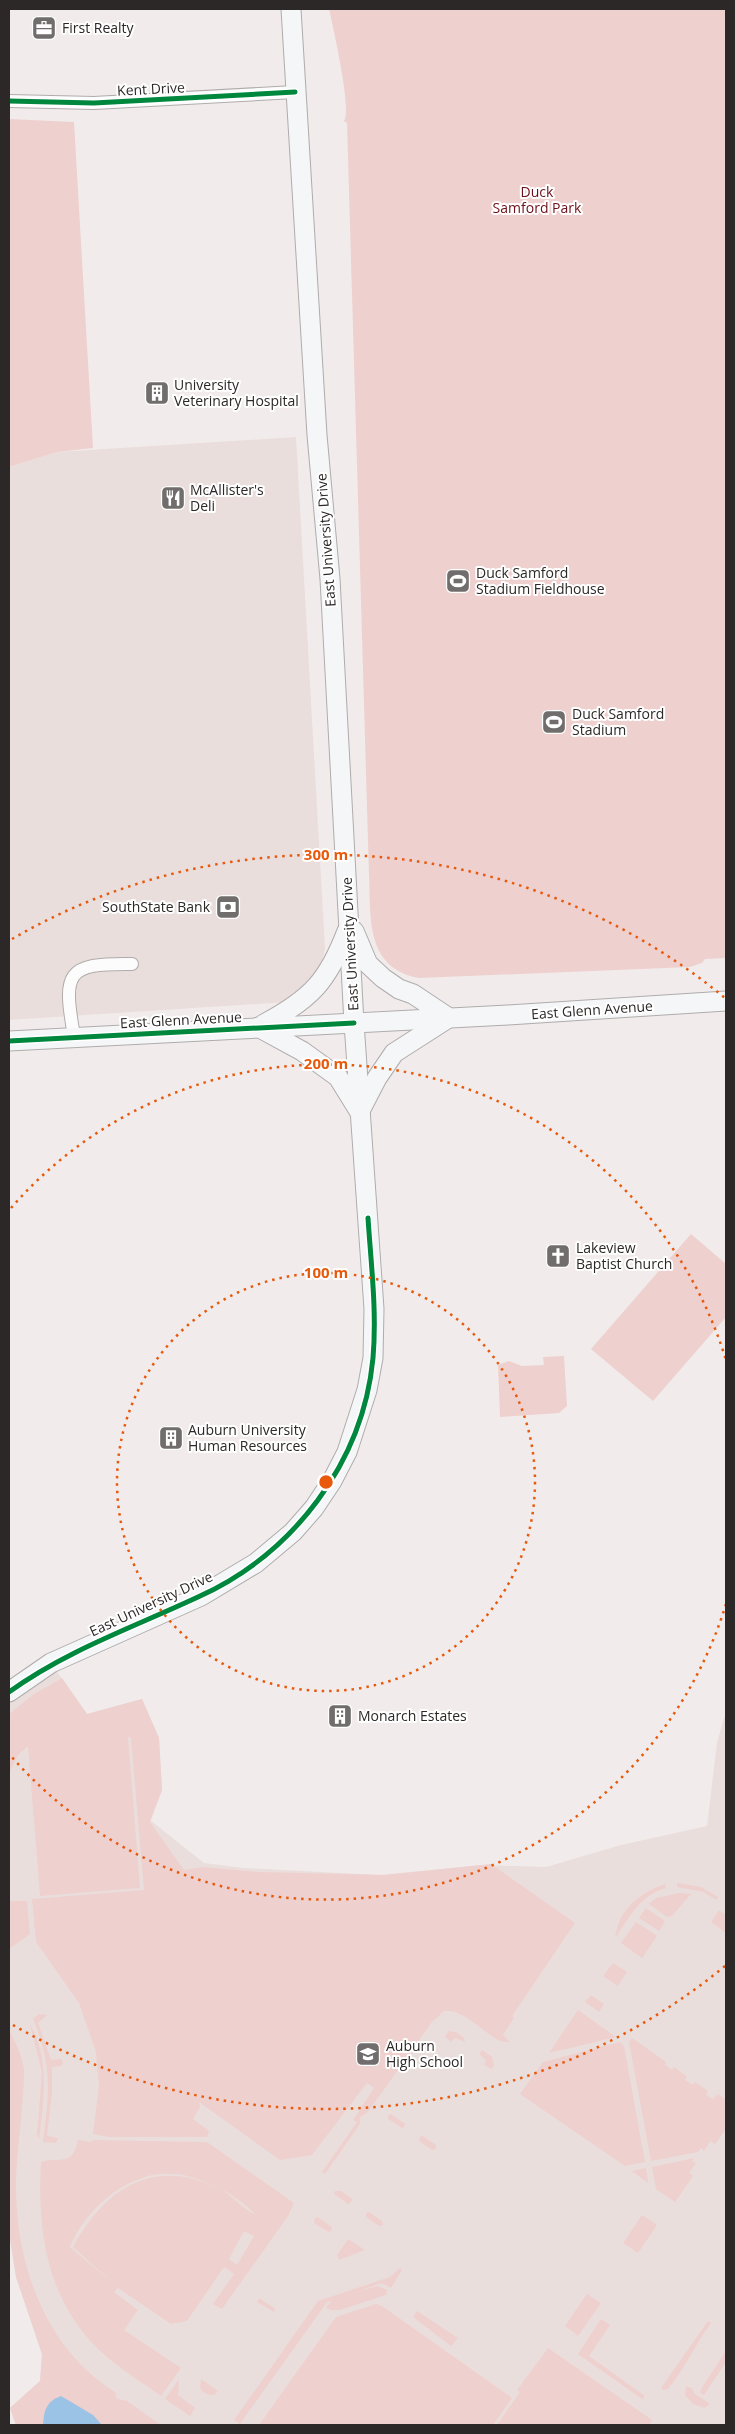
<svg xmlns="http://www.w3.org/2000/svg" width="735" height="2434" viewBox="0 0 735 2434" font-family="'Open Sans',sans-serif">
<rect width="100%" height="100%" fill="#f1eceb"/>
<g fill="#eadedc">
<polygon points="296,437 325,948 321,969 287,1002 9,1020 9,467 57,452"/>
<polygon points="51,1663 87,1714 142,1699 159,1738 162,1790 150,1820 204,1863 244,1868 379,1875 482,1865 546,1867 621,1845 707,1826 717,1742 726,1712 726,2425 16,2425 10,2408 40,2381 42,2354 16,2277 9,2233 9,1692"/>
</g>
<g fill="#eed0ce" fill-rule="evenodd">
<path d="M 329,9 L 726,9 L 726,958 L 705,959 L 702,963 L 690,967 L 419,978 C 365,968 371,918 369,875 L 347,123 L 344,121 C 352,110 333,27 329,9 Z"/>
<polygon points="9,119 74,122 93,448 57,452 9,467"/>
<polygon points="691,1234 726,1264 726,1317 653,1401 591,1349"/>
<polygon points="564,1356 567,1406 559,1413 500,1417 498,1365 509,1361 522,1366 544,1365 543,1357"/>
<path d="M 62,1678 L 87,1714 L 142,1699 L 159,1738 L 162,1790 L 150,1822 L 184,1870 L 203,1867 L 259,1872 L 385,1875 L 491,1864 L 575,1923 L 512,2016 L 514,2018 L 503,2035 L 510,2042 C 492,2046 468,2008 444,2011 L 432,2022 L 368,2112 L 360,2117 L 360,2124 L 325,2174 L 322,2172 L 357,2122 L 353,2120 L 374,2088 L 367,2083 L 312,2155 L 280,2160 L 199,2102 L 200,2107 L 193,2119 L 209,2131 L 207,2137 L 109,2137 L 93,2134 L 99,2086 L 96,2052 L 79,2003 L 36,1942 L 32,1899 L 144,1890 L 131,1738 L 128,1737 L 140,1888 L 40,1896 L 28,1746 L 18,1755 L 9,1773 L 9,1714 L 34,1694 Z"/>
<polygon points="677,1883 701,1887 718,1897 716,1900 704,1892 677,1887"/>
<path d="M 665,1884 L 666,1888 C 639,1896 631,1916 615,1938 C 619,1909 639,1893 665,1884 Z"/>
<polygon points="679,1893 691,1894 672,1916 667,1917 649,1904 656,1898"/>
<polygon points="9,1901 27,1901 30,1934 9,1949"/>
<polygon points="646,1908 665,1921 659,1931 639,1918"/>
<polygon points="719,1910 726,1915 726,1933 711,1922"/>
<polygon points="636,1922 657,1936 642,1958 621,1943"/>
<polygon points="613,1963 627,1972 618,1986 603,1976"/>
<polygon points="591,1995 604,2004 599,2012 585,2002"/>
<polygon points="578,2010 616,2037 549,2053"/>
<path d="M 39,2014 L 47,2015 L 38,2023 L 51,2060 L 61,2059 L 63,2063 L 61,2066 L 52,2067 L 52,2093 L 47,2136 L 58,2138 L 56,2143 L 43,2142 C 49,2093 53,2066 33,2019 Z"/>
<path d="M 30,2024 C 50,2061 44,2099 39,2139 L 37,2134 L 42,2072 Z"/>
<path d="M 9,2029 L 20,2053 L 24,2069 C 24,2107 17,2144 16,2182 C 15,2262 44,2348 115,2392 L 117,2399 L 127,2401 L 161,2425 L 16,2425 L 10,2408 L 40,2381 L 42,2354 L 16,2277 L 9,2233 Z"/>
<polygon points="448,2031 456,2032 464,2038 465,2042 455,2038 451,2042 445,2037"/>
<polygon points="632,2038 666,2062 665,2065 672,2070 674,2067 687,2077 685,2080 693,2085 695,2082 708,2091 706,2095 713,2099 718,2094 726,2100 726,2129 715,2144 710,2141 704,2151 701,2148 698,2152 651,2161 629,2042"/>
<polygon points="620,2042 624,2046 645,2162 625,2166 520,2094 543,2062"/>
<polygon points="482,2050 492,2057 494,2065 492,2069 484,2065 486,2060 479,2054"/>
<polygon points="391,2114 405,2124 404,2127 402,2128 388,2119 388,2115"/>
<polygon points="421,2135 436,2145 436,2149 432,2150 419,2141"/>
<path d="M 78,2140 L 91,2142 L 92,2140 L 207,2142 L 294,2203 L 288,2216 L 222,2309 L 213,2304 L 234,2274 L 224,2267 L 187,2321 L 171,2324 L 118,2288 L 114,2292 L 138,2310 L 124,2330 L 181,2368 L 161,2396 C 143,2383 125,2372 108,2358 C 48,2307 37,2236 41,2162 C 60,2156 72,2168 78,2140 ZM 179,2174 C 208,2181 233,2192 255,2214 C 250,2214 230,2195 222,2190 C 156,2156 106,2186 73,2247 L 115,2285 L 70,2247 C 84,2213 115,2184 152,2175 C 160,2173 170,2174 179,2174 ZM 244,2231 L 254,2236 L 237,2265 L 229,2259 Z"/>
<polygon points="694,2158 692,2161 696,2163 689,2173 693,2176 675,2202 656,2189 652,2167"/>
<polygon points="646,2168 648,2183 632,2171"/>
<polygon points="335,2191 341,2191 352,2199 351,2202 348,2204 334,2194"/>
<polygon points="369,2212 382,2221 383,2225 379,2226 366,2217 366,2213"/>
<polygon points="642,2215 657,2225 638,2253 623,2243"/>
<polygon points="317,2217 332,2227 331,2231 329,2232 315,2224 314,2220"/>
<polygon points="348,2239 365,2250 339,2260 337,2255"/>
<polygon points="400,2268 402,2270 391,2288 381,2283 359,2291 378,2286 387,2290 386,2295 340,2310 331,2310 326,2307 332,2301 327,2302 240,2424 234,2420 318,2301 390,2277"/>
<polygon points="587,2294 601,2303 578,2336 565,2326"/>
<polygon points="259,2298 276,2309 274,2312 257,2302"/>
<polygon points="376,2304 382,2306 512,2398 493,2425 259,2425 336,2317"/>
<polygon points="417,2311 458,2338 451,2346 413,2317"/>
<polygon points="601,2319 610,2325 589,2356 645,2396 642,2399 578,2354"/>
<path d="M 708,2321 L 711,2323 C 695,2345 685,2368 668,2389 L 663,2390 L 661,2388 Z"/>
<polygon points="548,2348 652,2420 650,2425 497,2425 520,2392 517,2390"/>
<polygon points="726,2351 726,2362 704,2395 700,2393 701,2389"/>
<polygon points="179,2379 178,2395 195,2408 190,2416 165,2399"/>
<path d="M 201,2379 L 218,2391 C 214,2397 209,2395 203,2392 L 200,2388 Z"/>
<polygon points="686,2386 692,2388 695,2394 710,2404 704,2408 693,2404 685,2395"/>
</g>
<path fill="#9bc3e6" d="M 61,2396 L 93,2415 L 102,2425 L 43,2425 C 44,2410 46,2402 61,2396 Z"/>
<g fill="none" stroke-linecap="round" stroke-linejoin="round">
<defs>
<g id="street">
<polyline points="9,101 94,103 295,92"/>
<path d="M 74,1036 C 63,973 65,963 132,964"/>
</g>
<g id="secondary">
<polyline points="354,931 368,964 383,978 399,989 413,994 449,1018"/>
<path d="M 264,1024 C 311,999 328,981 347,931"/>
<polyline points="258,1027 302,1051 338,1077 359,1111"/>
<polyline points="9,1041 508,1015 726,1001"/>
<polyline points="361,1109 377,1078 394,1053 447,1019"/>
<polyline points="9,1692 51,1663 201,1596 256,1563 293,1532 314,1508 332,1481 347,1452 367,1390 373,1358 374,1309 354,1023 330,579 317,435 291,9"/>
</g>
</defs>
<use href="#street" stroke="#b0acac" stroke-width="14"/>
<use href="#secondary" stroke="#b0acac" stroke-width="21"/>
<use href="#street" stroke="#fdfcfc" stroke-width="12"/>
<use href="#secondary" stroke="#f5f6f8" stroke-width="19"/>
<defs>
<g id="cycleway">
<polyline points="9,101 94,103 295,92"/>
<polyline points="9,1041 354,1023"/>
<path d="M 9,1692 C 67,1650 134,1627 198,1597 C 293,1554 363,1463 373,1358 C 377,1311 371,1264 368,1218"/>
</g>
</defs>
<use href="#cycleway" stroke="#fff" stroke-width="8"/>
<use href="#cycleway" stroke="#00873e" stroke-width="5"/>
</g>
<g fill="none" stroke="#e8590c" stroke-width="2.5" stroke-dasharray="2.5 5">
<circle cx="326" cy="1482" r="209"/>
<path d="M726 1604A418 418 0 0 1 11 1756M11 1208A418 418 0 0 1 726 1360"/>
<path d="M725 1966A627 627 0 0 1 13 2025M12 939A627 627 0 0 1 725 998"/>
</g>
<defs>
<symbol id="office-square" viewBox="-11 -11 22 22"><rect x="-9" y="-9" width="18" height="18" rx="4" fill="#706d6c" stroke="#fff"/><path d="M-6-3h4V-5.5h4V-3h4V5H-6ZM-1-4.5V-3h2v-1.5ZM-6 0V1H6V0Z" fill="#fff"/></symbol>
<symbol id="building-square" viewBox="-11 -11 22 22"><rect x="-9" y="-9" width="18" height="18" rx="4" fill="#706d6c" stroke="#fff"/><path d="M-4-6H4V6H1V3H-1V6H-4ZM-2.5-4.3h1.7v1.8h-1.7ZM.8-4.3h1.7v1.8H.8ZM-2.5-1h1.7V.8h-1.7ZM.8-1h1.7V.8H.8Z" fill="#fff"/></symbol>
<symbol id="restaurant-square" viewBox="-11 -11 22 22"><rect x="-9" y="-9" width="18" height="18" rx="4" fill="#706d6c" stroke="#fff"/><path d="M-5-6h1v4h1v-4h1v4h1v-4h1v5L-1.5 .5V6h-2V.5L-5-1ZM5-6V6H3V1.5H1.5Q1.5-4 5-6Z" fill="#fff"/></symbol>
<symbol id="stadium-square" viewBox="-11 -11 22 22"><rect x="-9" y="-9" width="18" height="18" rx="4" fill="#706d6c" stroke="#fff"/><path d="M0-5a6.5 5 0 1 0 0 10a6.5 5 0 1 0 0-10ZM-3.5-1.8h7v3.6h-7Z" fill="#fff"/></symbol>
<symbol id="bank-square" viewBox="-11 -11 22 22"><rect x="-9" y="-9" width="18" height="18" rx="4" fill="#706d6c" stroke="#fff"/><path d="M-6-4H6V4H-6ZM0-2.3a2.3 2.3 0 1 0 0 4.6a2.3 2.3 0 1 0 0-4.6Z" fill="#fff"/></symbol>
<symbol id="church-square" viewBox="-11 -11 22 22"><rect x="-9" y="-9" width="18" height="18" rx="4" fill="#706d6c" stroke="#fff"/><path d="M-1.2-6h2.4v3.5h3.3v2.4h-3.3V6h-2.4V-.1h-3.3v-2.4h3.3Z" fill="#fff"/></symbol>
<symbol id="school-square" viewBox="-11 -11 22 22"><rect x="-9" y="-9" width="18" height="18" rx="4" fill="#706d6c" stroke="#fff"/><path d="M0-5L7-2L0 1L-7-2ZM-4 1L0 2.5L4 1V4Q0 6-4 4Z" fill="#fff"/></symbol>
</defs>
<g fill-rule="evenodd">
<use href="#office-square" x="30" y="14" width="28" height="28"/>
<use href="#building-square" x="143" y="379" width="28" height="28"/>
<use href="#restaurant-square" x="159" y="484" width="28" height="28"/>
<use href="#stadium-square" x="444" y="567" width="28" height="28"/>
<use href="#stadium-square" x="540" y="708" width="28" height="28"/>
<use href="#bank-square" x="214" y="893" width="28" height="28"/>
<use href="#church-square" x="544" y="1242" width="28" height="28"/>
<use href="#building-square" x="157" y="1424" width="28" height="28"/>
<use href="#building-square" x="326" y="1702" width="28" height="28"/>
<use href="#school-square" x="354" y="2040" width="28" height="28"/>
</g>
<g text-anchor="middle" stroke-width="4" stroke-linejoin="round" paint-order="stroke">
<g font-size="14" fill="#2b2827" stroke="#fff" text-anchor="start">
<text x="62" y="33">First Realty</text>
<text x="174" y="390">University<tspan x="174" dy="16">Veterinary Hospital</tspan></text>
<text x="190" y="495">McAllister's<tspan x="190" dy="16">Deli</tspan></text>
<text x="476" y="578">Duck Samford<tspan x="476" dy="16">Stadium Fieldhouse</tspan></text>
<text x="572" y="719">Duck Samford<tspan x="572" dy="16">Stadium</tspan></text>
<text x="210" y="912" text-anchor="end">SouthState Bank</text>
<text x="576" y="1253">Lakeview<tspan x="576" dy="16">Baptist Church</tspan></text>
<text x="188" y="1435">Auburn University<tspan x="188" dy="16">Human Resources</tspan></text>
<text x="358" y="1721">Monarch Estates</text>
<text x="386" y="2051">Auburn<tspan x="386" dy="16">High School</tspan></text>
</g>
<g font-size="14" fill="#2b2827" stroke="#fff">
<text transform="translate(151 89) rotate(-3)" y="5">Kent Drive</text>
<text transform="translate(326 540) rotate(-94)" y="5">East University Drive</text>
<text transform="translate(350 944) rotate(-93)" y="5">East University Drive</text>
<text transform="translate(592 1010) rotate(-4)" y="5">East Glenn Avenue</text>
<text transform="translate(181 1020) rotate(-3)" y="5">East Glenn Avenue</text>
<text transform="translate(151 1604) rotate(-25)" y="5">East University Drive</text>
</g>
<g font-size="14" fill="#6d0f18" stroke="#fff">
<text x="537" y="197">Duck<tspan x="537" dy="16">Samford Park</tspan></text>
</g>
</g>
<circle cx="326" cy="1482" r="8" fill="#e8590c" stroke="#fff" stroke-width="2.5"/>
<g font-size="15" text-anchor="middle" font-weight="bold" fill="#e8590c" stroke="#fff" stroke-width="4" stroke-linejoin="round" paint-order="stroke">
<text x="326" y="860">300 m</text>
<text x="326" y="1069">200 m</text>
<text x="326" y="1278">100 m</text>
</g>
<rect width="735" height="2434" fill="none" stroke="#2b2827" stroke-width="20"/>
</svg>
